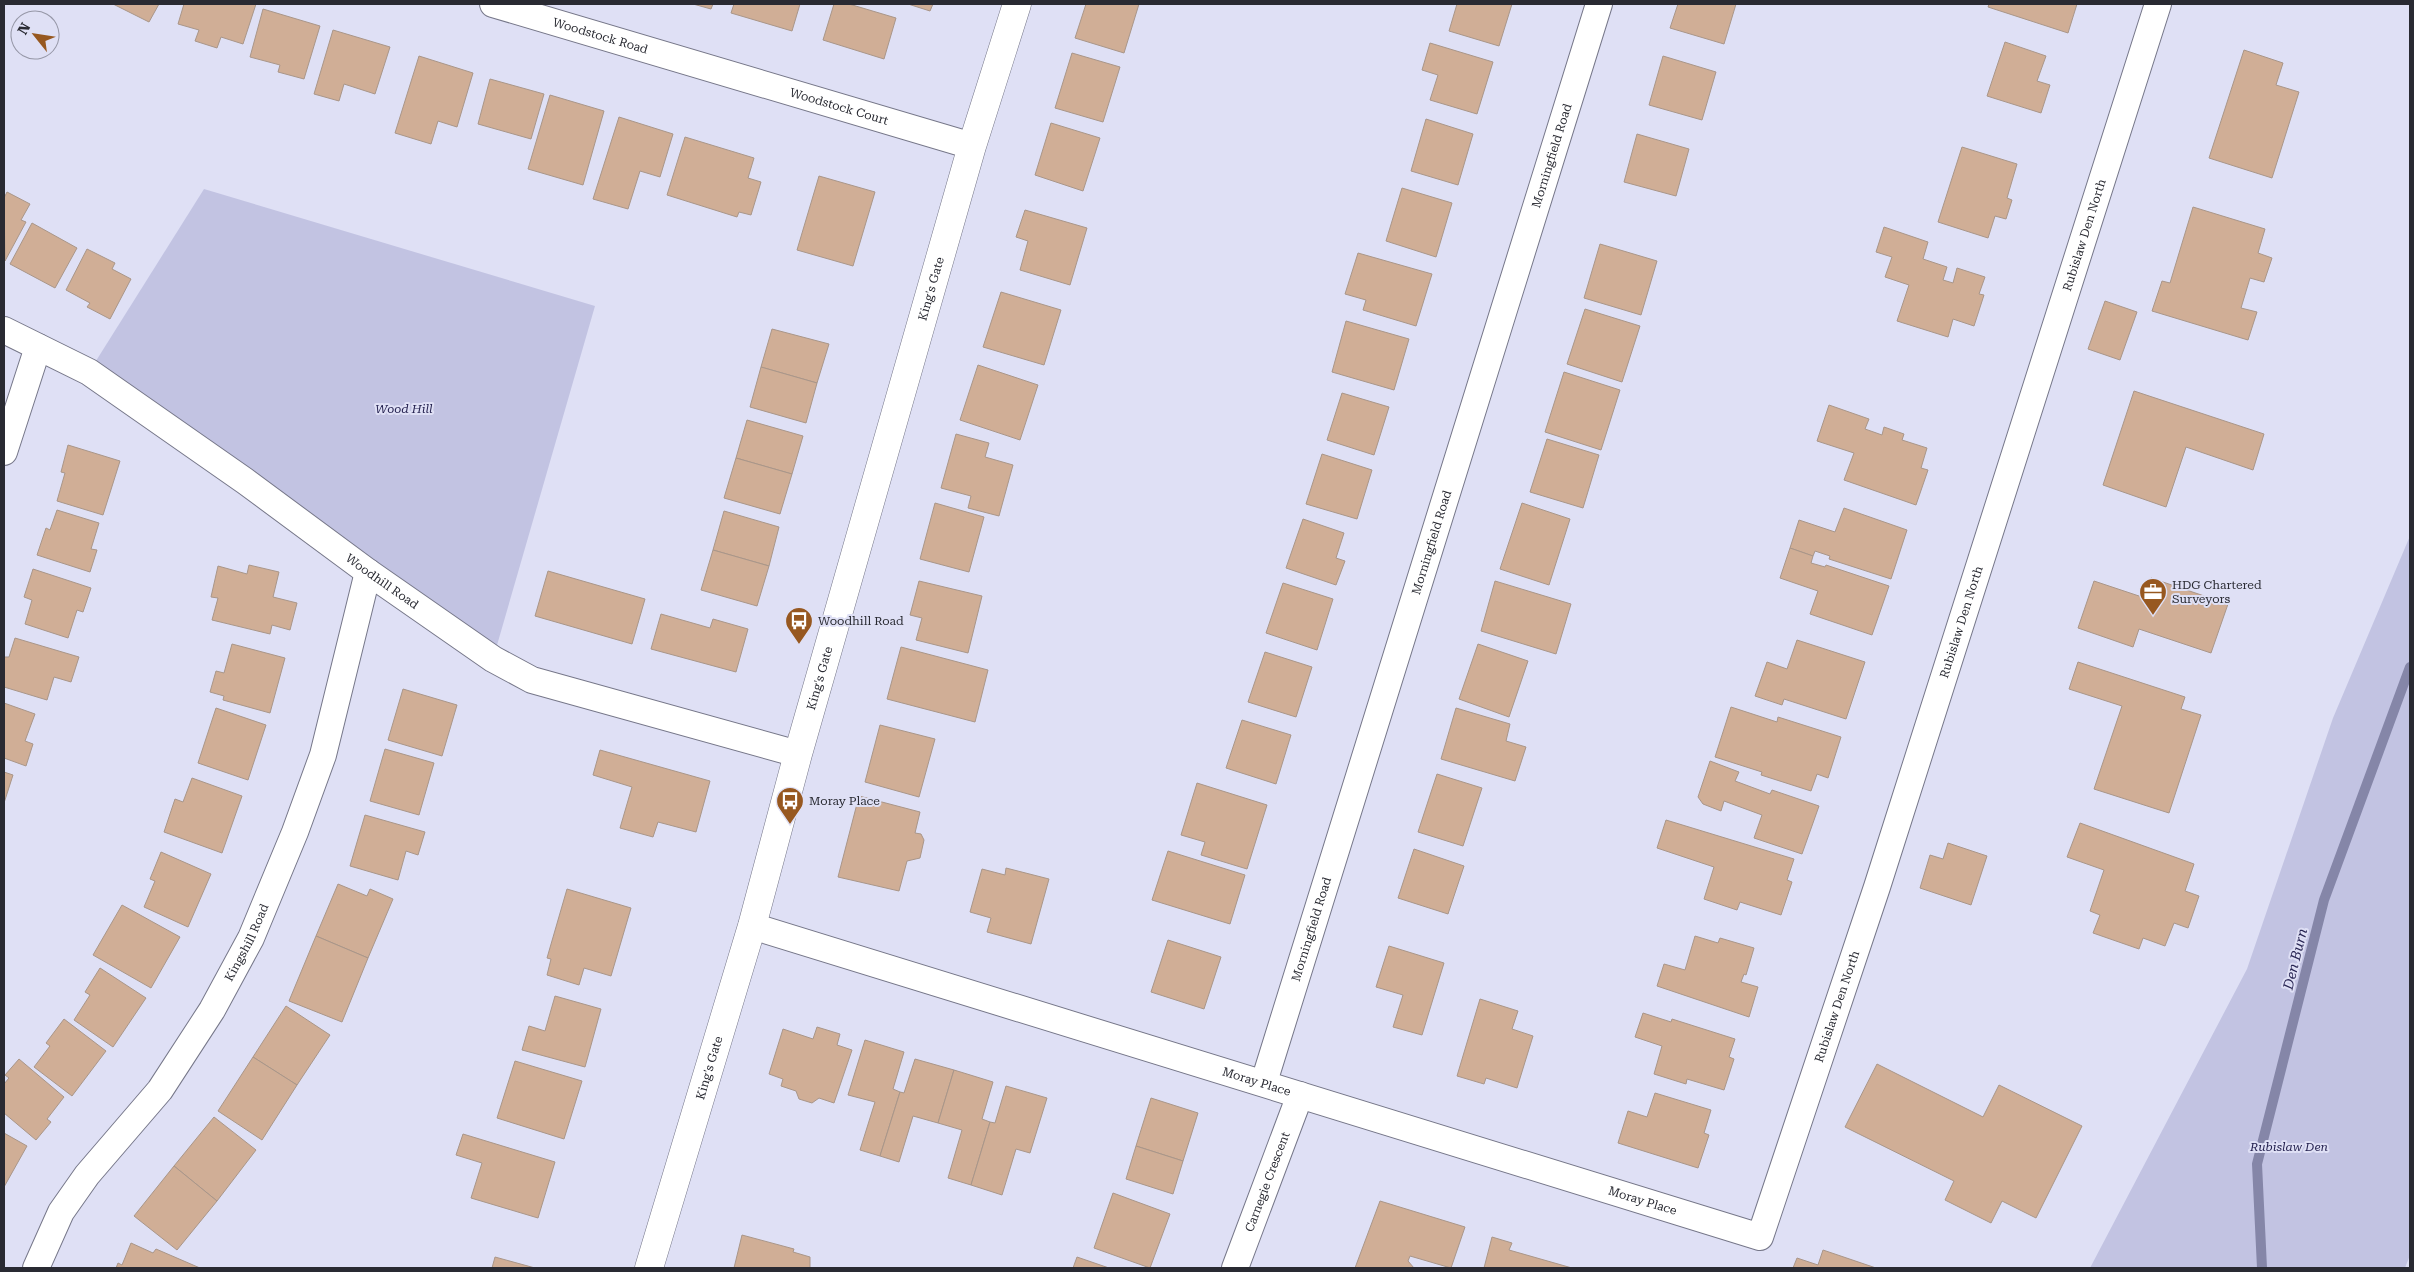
<svg xmlns="http://www.w3.org/2000/svg" width="2414" height="1272" viewBox="0 0 2414 1272" font-family="'Roboto Serif',serif">
<rect width="100%" height="100%" fill="#dfe0f5"/>
<g fill="#c2c3e2">
<polygon points="204,189 595,306 493,659 89,372"/>
<polygon points="2410,536 2410,1255 2405,1268 2090,1268 2247,969 2333,718"/>
</g>
<g fill="none" stroke-linecap="round" stroke-linejoin="round">
<polyline stroke="#8586a8" stroke-width="10" points="2262,1268 2257,1164 2324,900 2410,667"/>
</g>
<g fill="#d0ae96" stroke="#a99689">
<polygon points="113,4 159,4 149,22"/>
<polygon points="184,4 256,4 243,44 221,37 217,48 195,41 199,30 178,24"/>
<polygon points="693,4 713,4 711,9"/>
<polygon points="734,4 800,4 792,31 731,13"/>
<polygon points="834,4 849,4 896,18 884,59 823,40"/>
<polygon points="908,4 933,4 930,11"/>
<polygon points="1086,4 1139,4 1124,53 1075,38"/>
<polygon points="1457,4 1512,4 1499,46 1449,31"/>
<polygon points="1678,4 1736,4 1724,44 1670,28"/>
<polygon points="1989,4 2077,4 2068,33 1988,7"/>
<polygon points="263,9 320,26 304,79 278,72 280,65 250,57"/>
<polygon points="333,30 390,47 375,94 344,84 339,101 314,94"/>
<polygon points="2005,42 2046,56 2037,81 2050,85 2041,113 1987,96"/>
<polygon points="1430,43 1493,62 1477,114 1430,100 1438,75 1422,70"/>
<polygon points="2244,50 2283,63 2276,85 2299,92 2272,178 2209,158"/>
<polygon points="1072,53 1120,67 1103,122 1055,108"/>
<polygon points="419,56 473,73 457,127 438,121 431,144 395,133"/>
<polygon points="1663,56 1716,72 1702,120 1649,105"/>
<polygon points="490,79 544,94 531,139 478,124"/>
<polygon points="550,95 604,111 583,185 528,169"/>
<polygon points="619,117 673,134 660,177 640,171 628,209 593,199"/>
<polygon points="1426,119 1473,134 1458,185 1411,171"/>
<polygon points="1051,123 1100,138 1083,191 1035,175"/>
<polygon points="1637,134 1689,149 1676,196 1624,182"/>
<polygon points="685,137 754,158 748,178 761,182 751,215 739,212 737,217 667,195"/>
<polygon points="1962,147 2017,164 2007,198 2012,200 2006,219 1995,216 1988,238 1938,222"/>
<polygon points="819,176 875,192 853,266 797,250"/>
<polygon points="1402,188 1452,203 1436,257 1386,241"/>
<polygon points="7,192 30,204 21,220 26,222 5,261 4,198"/>
<polygon points="2193,207 2265,229 2258,253 2272,258 2264,282 2250,278 2241,308 2257,312 2248,340 2152,311 2162,281 2170,283"/>
<polygon points="1025,210 1087,228 1070,285 1020,270 1028,241 1016,237"/>
<polygon points="32,223 77,248 55,288 10,264"/>
<polygon points="1884,227 1928,242 1923,259 1947,267 1943,280 1953,283 1957,268 1985,277 1979,294 1984,295 1974,326 1953,319 1948,337 1897,321 1909,285 1885,277 1892,257 1876,252"/>
<polygon points="1600,244 1657,261 1641,315 1584,298"/>
<polygon points="87,249 115,263 112,269 131,279 110,319 87,307 90,303 66,290"/>
<polygon points="1358,253 1432,274 1416,326 1363,310 1366,300 1345,294"/>
<polygon points="1001,292 1061,310 1044,365 983,347"/>
<polygon points="2105,301 2137,312 2120,360 2088,349"/>
<polygon points="1585,309 1640,326 1622,382 1567,364"/>
<polygon points="1346,321 1409,339 1394,390 1332,372"/>
<polygon points="772,329 829,344 817,383 761,367"/>
<polygon points="978,365 1038,385 1020,440 960,420"/>
<polygon points="761,367 817,383 806,423 750,407"/>
<polygon points="1564,372 1620,390 1601,450 1545,432"/>
<polygon points="2134,391 2264,434 2253,470 2186,447 2166,507 2103,485"/>
<polygon points="1342,393 1389,407 1374,455 1327,440"/>
<polygon points="1829,405 1869,419 1865,429 1882,435 1884,427 1904,434 1902,440 1927,448 1921,468 1928,470 1916,505 1844,480 1854,453 1817,441"/>
<polygon points="747,420 803,436 792,474 736,458"/>
<polygon points="956,434 989,443 985,457 1013,465 999,516 968,508 971,496 941,488"/>
<polygon points="1547,439 1599,455 1583,508 1530,492"/>
<polygon points="68,445 120,461 103,515 57,501 65,473 61,472"/>
<polygon points="1322,454 1372,470 1357,519 1306,504"/>
<polygon points="736,458 792,474 780,514 724,498"/>
<polygon points="935,503 984,517 969,572 920,559"/>
<polygon points="1522,503 1570,519 1549,585 1500,569"/>
<polygon points="1844,508 1907,530 1891,579 1829,559 1830,556 1815,551 1813,556 1790,548 1799,520 1835,532"/>
<polygon points="57,510 99,523 91,549 97,550 90,572 37,555 46,528 50,530"/>
<polygon points="724,511 779,527 769,566 713,550"/>
<polygon points="1303,519 1344,533 1336,558 1345,561 1336,585 1286,568"/>
<polygon points="1790,548 1813,556 1811,563 1825,567 1826,565 1889,586 1872,635 1810,614 1818,591 1780,578"/>
<polygon points="713,550 769,566 757,606 701,590"/>
<polygon points="249,565 279,572 273,597 297,603 290,630 272,625 270,634 212,620 218,598 211,597 218,566 247,574"/>
<polygon points="33,569 91,588 83,612 77,610 68,638 25,624 32,600 24,597"/>
<polygon points="548,571 645,599 632,644 535,616"/>
<polygon points="2151,578 2228,604 2211,653 2139,629 2133,647 2078,628 2094,581 2145,598"/>
<polygon points="919,581 982,596 968,653 916,640 922,618 910,615"/>
<polygon points="1495,581 1571,604 1556,654 1481,631"/>
<polygon points="1283,583 1333,599 1317,650 1266,633"/>
<polygon points="661,614 710,628 713,619 748,629 736,672 651,649"/>
<polygon points="15,638 79,657 71,682 54,677 47,700 4,687 4,657 9,657"/>
<polygon points="1797,640 1865,662 1846,719 1784,699 1782,705 1755,696 1767,662 1787,669"/>
<polygon points="232,644 285,658 270,713 223,700 224,696 210,692 216,671 224,673"/>
<polygon points="1478,644 1528,661 1509,717 1459,699"/>
<polygon points="901,647 988,670 975,722 887,699"/>
<polygon points="1265,652 1312,667 1296,717 1248,702"/>
<polygon points="2078,662 2185,697 2181,709 2201,715 2169,813 2094,789 2122,706 2069,689"/>
<polygon points="403,689 457,705 442,756 388,740"/>
<polygon points="4,703 35,714 25,741 33,744 26,766 4,758"/>
<polygon points="1731,707 1777,722 1778,717 1841,737 1828,778 1817,774 1811,791 1761,775 1762,772 1715,757"/>
<polygon points="216,708 266,725 248,780 198,763"/>
<polygon points="1456,708 1510,724 1506,741 1526,747 1515,781 1441,759"/>
<polygon points="1242,720 1291,735 1276,784 1226,768"/>
<polygon points="880,725 935,739 919,797 865,782"/>
<polygon points="385,749 434,763 419,815 370,801"/>
<polygon points="600,750 710,781 696,832 658,822 653,837 620,828 632,787 593,775"/>
<polygon points="1710,761 1739,772 1735,781 1770,794 1772,790 1819,806 1802,854 1754,838 1762,815 1724,801 1721,811 1703,804 1698,797"/>
<polygon points="4,772 13,775 4,803"/>
<polygon points="1437,774 1482,788 1463,846 1418,832"/>
<polygon points="192,778 242,796 222,853 164,832 175,799 183,802"/>
<polygon points="1197,783 1267,805 1247,869 1201,855 1205,842 1181,835"/>
<polygon points="859,796 920,812 915,833 921,834 924,840 920,858 907,861 899,891 838,877"/>
<polygon points="365,815 425,832 418,855 406,851 398,880 350,866"/>
<polygon points="1666,820 1794,859 1787,880 1792,882 1781,915 1740,902 1737,910 1704,899 1714,867 1657,848"/>
<polygon points="2080,823 2194,864 2185,891 2199,896 2188,928 2174,923 2165,946 2143,938 2139,949 2093,933 2100,915 2090,911 2104,870 2067,857"/>
<polygon points="1948,843 1987,856 1971,905 1920,888 1930,855 1943,859"/>
<polygon points="1414,849 1464,866 1448,914 1398,898"/>
<polygon points="1168,851 1245,875 1230,924 1152,900"/>
<polygon points="161,852 211,874 188,927 144,907 155,881 150,879"/>
<polygon points="1006,868 1049,879 1031,944 987,932 991,918 970,912 982,869 1005,875"/>
<polygon points="338,884 367,896 370,889 393,899 368,958 316,936"/>
<polygon points="567,889 631,908 611,976 584,968 579,985 547,975 551,959 547,958"/>
<polygon points="122,905 180,937 151,988 93,955"/>
<polygon points="316,936 368,958 342,1022 289,1001"/>
<polygon points="1695,936 1718,943 1720,938 1754,948 1746,975 1744,974 1741,982 1758,987 1749,1017 1657,986 1664,964 1685,970"/>
<polygon points="1168,940 1221,957 1204,1009 1151,992"/>
<polygon points="1389,946 1444,963 1422,1035 1393,1027 1403,995 1376,987"/>
<polygon points="100,968 146,998 113,1047 74,1020 90,995 85,992"/>
<polygon points="555,996 601,1009 585,1067 522,1050 529,1026 545,1031"/>
<polygon points="1480,999 1518,1011 1512,1029 1533,1036 1517,1088 1486,1078 1484,1084 1457,1076"/>
<polygon points="286,1006 330,1035 297,1085 253,1057"/>
<polygon points="1643,1013 1671,1022 1672,1019 1735,1039 1729,1057 1734,1059 1724,1090 1687,1079 1686,1084 1654,1074 1662,1046 1635,1037"/>
<polygon points="64,1019 106,1051 72,1096 34,1067 50,1046 46,1043"/>
<polygon points="817,1027 840,1034 837,1045 852,1050 834,1103 819,1098 812,1103 799,1099 796,1091 781,1086 783,1079 769,1074 783,1029 813,1039"/>
<polygon points="865,1040 904,1052 893,1089 900,1092 880,1156 860,1150 875,1102 848,1095"/>
<polygon points="253,1057 297,1085 262,1140 218,1111"/>
<polygon points="19,1059 64,1097 47,1119 51,1122 36,1140 4,1113 4,1084 9,1078 5,1075"/>
<polygon points="915,1059 954,1070 938,1123 913,1116 899,1162 880,1156 900,1092 904,1093"/>
<polygon points="515,1061 582,1081 564,1139 497,1118"/>
<polygon points="1877,1064 1983,1117 1999,1085 2082,1126 2036,1218 2002,1201 1991,1223 1945,1200 1954,1181 1845,1127"/>
<polygon points="954,1070 993,1082 982,1119 990,1122 971,1185 948,1178 962,1130 938,1123"/>
<polygon points="1006,1086 1047,1098 1030,1153 1016,1149 1002,1195 971,1185 990,1122 995,1123"/>
<polygon points="1655,1093 1711,1110 1704,1133 1709,1135 1698,1168 1618,1143 1628,1111 1647,1117"/>
<polygon points="1151,1098 1198,1113 1183,1161 1136,1146"/>
<polygon points="214,1117 256,1150 217,1201 174,1166"/>
<polygon points="4,1133 27,1146 4,1187"/>
<polygon points="463,1134 555,1162 538,1218 471,1198 482,1163 456,1155"/>
<polygon points="1136,1146 1183,1161 1173,1194 1126,1179"/>
<polygon points="174,1166 217,1201 177,1250 134,1216"/>
<polygon points="1113,1193 1170,1214 1150,1268 1094,1248"/>
<polygon points="1380,1201 1465,1227 1451,1268 1410,1256 1408,1261 1414,1268 1355,1268"/>
<polygon points="742,1235 794,1249 793,1252 810,1257 810,1268 734,1268"/>
<polygon points="1492,1237 1512,1243 1509,1250 1572,1268 1484,1268"/>
<polygon points="131,1243 153,1253 156,1249 200,1268 116,1268 118,1263 122,1265"/>
<polygon points="1823,1250 1876,1268 1793,1268 1797,1258 1818,1265"/>
<polygon points="495,1257 535,1268 492,1268"/>
<polygon points="1077,1257 1109,1268 1073,1268"/>
</g>
<g fill="none" stroke-linecap="round" stroke-linejoin="round">
<defs>
<g id="street">
<path id="s1" d="M 493,4 L 972,146"/>
<path id="s2" d="M 4,330 L 89,372 L 245,481 L 368,572 L 493,659 L 532,680 L 798,754"/>
<polyline points="4,452 38,347"/>
<path id="s3" d="M 752,926 L 1760,1237 L 1877,887 L 2158,4"/>
<path id="s4" d="M 1264,1082 L 1599,4"/>
<path id="s5" d="M 36,1268 L 61,1212 L 87,1175 L 160,1090 L 212,1010 L 251,938 L 295,832 L 323,755 L 368,572"/>
<path id="s6" d="M 1235,1268 L 1300,1095"/>
</g>
<g id="secondary">
<path id="s7" d="M 649,1268 L 752,926 L 798,754 L 972,146 L 1017,4"/>
</g>
</defs>
<use href="#street" stroke="#767789" stroke-width="28"/>
<use href="#secondary" stroke="#767789" stroke-width="29"/>
<use href="#street" stroke="#fff" stroke-width="26"/>
<use href="#secondary" stroke="#fff" stroke-width="28"/>
</g>
<defs>
<symbol id="office-pin" viewBox="-11 -11 22 30"><path d="M0 17L-7.5 6A9.5 9.5 0 1 1 7.5 6Z" fill="#975820" stroke="#dfe0f5"/><path d="M-6-3h4V-5.5h4V-3h4V5H-6ZM-1-4.5V-3h2v-1.5ZM-6 0V1H6V0Z" fill="#fff"/></symbol>
<symbol id="bus-pin" viewBox="-11 -11 22 30"><path d="M0 17L-7.5 6A9.5 9.5 0 1 1 7.5 6Z" fill="#975820" stroke="#dfe0f5"/><path d="M-5-6H5V4H4V6H2V4H-2V6H-4V4H-5ZM-3.5-4V0h7V-4ZM-3.5 1.2v1.5H-2V1.2ZM2 1.2v1.5H3.5V1.2Z" fill="#fff"/></symbol>
</defs>
<g fill-rule="evenodd">
<use href="#office-pin" x="2137" y="576" width="32" height="43"/>
<use href="#bus-pin" x="783" y="605" width="32" height="43"/>
<use href="#bus-pin" x="774" y="785" width="32" height="43"/>
</g>
<g text-anchor="middle" stroke-width="4" stroke-linejoin="round" paint-order="stroke">
<g font-size="12" fill="#292a32" stroke="#dfe0f5">
<text dy="4" stroke="none"><textPath href="#s1" startOffset="112">Woodstock Road</textPath></text>
<text dy="4" stroke="none"><textPath href="#s1" startOffset="361">Woodstock Court</textPath></text>
<text dy="4" stroke="none"><textPath href="#s4" startOffset="970">Morningfield Road</textPath></text>
<text dy="4" stroke="none"><textPath href="#s3" startOffset="2108">Rubislaw Den North</textPath></text>
<text dy="4" stroke="none"><textPath href="#s7" startOffset="1019">King's Gate</textPath></text>
<text dy="4" stroke="none"><textPath href="#s4" startOffset="565">Morningfield Road</textPath></text>
<text dy="4" stroke="none"><textPath href="#s2" startOffset="455">Woodhill Road</textPath></text>
<text dy="4" stroke="none"><textPath href="#s3" startOffset="1702">Rubislaw Den North</textPath></text>
<text dy="4" stroke="none"><textPath href="#s7" startOffset="614">King's Gate</textPath></text>
<text dy="4" stroke="none"><textPath href="#s4" startOffset="160">Morningfield Road</textPath></text>
<text dy="4" stroke="none"><textPath href="#s5" startOffset="390">Kingshill Road</textPath></text>
<text dy="4" stroke="none"><textPath href="#s3" startOffset="1298">Rubislaw Den North</textPath></text>
<text dy="4" stroke="none"><textPath href="#s7" startOffset="209">King's Gate</textPath></text>
<text dy="4" stroke="none"><textPath href="#s3" startOffset="528">Moray Place</textPath></text>
<text dy="4" stroke="none"><textPath href="#s6" startOffset="92">Carnegie Crescent</textPath></text>
<text dy="4" stroke="none"><textPath href="#s3" startOffset="932">Moray Place</textPath></text>
</g>
<g font-size="12" font-style="italic" fill="#252250" stroke="#dfe0f5">
<text x="404" y="413">Wood Hill</text>
<text x="2289" y="1151">Rubislaw Den</text>
</g>
<g font-size="12" fill="#292a32" stroke="#dfe0f5" text-anchor="start">
<text x="2172" y="589">HDG Chartered<tspan x="2172" dy="14">Surveyors</tspan></text>
<text x="818" y="625">Woodhill Road</text>
<text x="809" y="805">Moray Place</text>
</g>
<g font-size="14" font-style="italic" fill="#282553" stroke="#dfe0f5">
<text transform="translate(2295 959) rotate(-76)" y="5">Den Burn</text>
</g>
</g>
<rect width="2414" height="1272" fill="none" stroke="#292a32" stroke-width="10"/>
<g transform="translate(35 35) rotate(300)"><circle r="24" fill="#dfe0f5" stroke="#9697a7"/>
<path d="M0-4L9 19L0 12L-9 19Z" fill="#975820"/>
<text y="-8" font-size="14" font-weight="bold" text-anchor="middle" fill="#292a32">N</text>
</g>
</svg>
